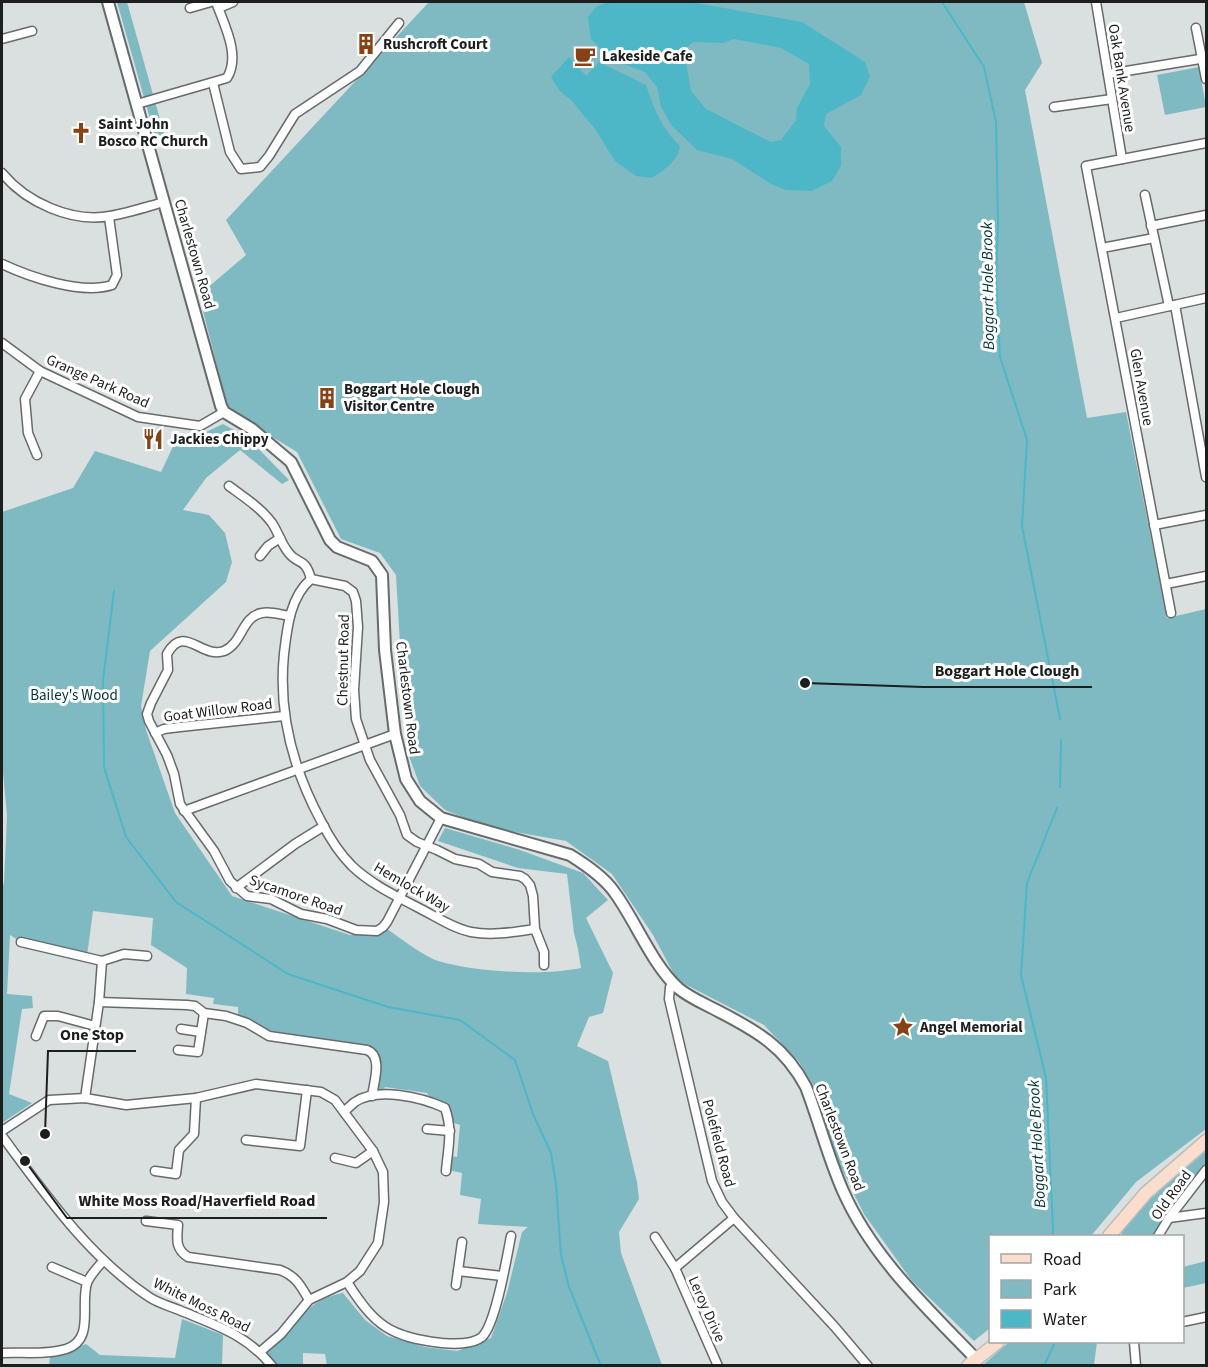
<svg xmlns="http://www.w3.org/2000/svg" width="1208" height="1367" viewBox="0 0 1208 1367" font-family="'Source Sans 3',sans-serif">
<rect width="100%" height="100%" fill="#dadfe0"/>
<g fill="#7fbac3">
<polygon points="117,2 127,2 165,137 156,140"/>
<polygon points="429,2 1024,2 1042,63 1025,90 1087,418 1126,412 1167,618 1206,609 1206,1129 1136,1182 1091,1236 990,1236 990,1328 974,1341 912,1281 864,1214 835,1156 817,1091 799,1062 764,1025 677,980 653,935 612,874 566,841 487,827 445,810 420,786 406,748 396,575 380,553 341,539 297,452 228,410 199,295 246,255 226,220"/>
<polygon points="1199,67 1206,107 1165,115 1157,75"/>
<path d="M 223,424 L 247,437 L 289,480 L 282,484 L 240,450 L 206,478 L 183,510 L 209,515 L 225,533 L 232,562 L 226,582 L 150,651 L 141,706 L 146,730 L 175,813 L 232,896 L 350,935 L 387,929 C 400,938 425,957 438,961 C 475,972 543,976 581,968 L 578,949 L 574,933 L 567,874 L 518,868 L 438,841 L 445,828 L 520,850 L 583,873 L 608,900 L 586,918 L 613,973 L 603,1013 L 589,1017 L 577,1046 L 608,1061 L 637,1182 L 639,1199 L 619,1232 L 621,1253 L 662,1365 L 327,1366 L 325,1354 L 303,1353 L 303,1365 L 274,1365 L 264,1351 C 287,1329 310,1298 343,1293 L 365,1320 L 387,1336 L 425,1347 L 457,1351 L 491,1338 L 507,1293 L 522,1232 L 528,1227 L 478,1224 L 481,1199 L 460,1195 L 462,1173 L 448,1170 L 449,1156 L 457,1157 L 460,1125 L 454,1123 L 451,1115 L 429,1097 L 427,1093 L 385,1087 L 383,1091 L 377,1091 L 377,1055 L 271,1035 L 238,1018 L 238,1007 L 213,1004 L 214,998 L 186,994 L 187,968 L 151,945 L 153,918 L 93,911 L 87,956 L 21,942 L 10,935 L 7,994 L 32,996 L 33,1008 L 22,1009 L 9,1094 L 32,1103 L 2,1123 L 2,890 L 4,882 L 7,816 L 2,761 L 2,512 L 73,488 L 95,451 L 161,472 L 179,434 L 202,434 Z"/>
<polygon points="1206,1151 1206,1165 1168,1209 1153,1236 1122,1236 1122,1228 1140,1207"/>
<polygon points="1206,1261 1206,1283 1183,1288 1183,1267"/>
<polygon points="182,1319 223,1335 222,1365 49,1366 50,1357 86,1344 100,1355 175,1358"/>
<polygon points="1009,1342 1097,1342 1094,1365 983,1365"/>
</g>
<g fill="#4db7c7" fill-rule="evenodd">
<path d="M 608,2 L 691,2 L 802,22 L 865,62 L 870,77 L 861,95 L 826,114 L 824,126 L 841,147 L 841,166 L 832,181 L 812,191 L 786,190 L 771,184 L 732,159 L 697,150 L 672,126 L 661,107 L 657,87 L 645,72 L 610,59 L 591,39 L 588,17 L 596,7 ZM 734,39 L 781,48 L 809,64 L 810,84 L 797,108 L 796,120 L 781,140 L 771,142 L 706,109 L 691,91 L 684,50 L 693,42 L 723,43 Z"/>
<path d="M 569,57 L 586,76 L 599,62 L 646,85 C 654,109 662,129 680,146 C 678,161 664,170 652,178 L 636,176 L 615,161 L 595,129 L 572,101 L 560,91 L 551,77 Z"/>
</g>
<g fill="none" stroke-linecap="round" stroke-linejoin="round">
<g stroke="#4db7c7" stroke-width="2">
<polyline points="942,2 984,67 996,122 998,222 996,278 1000,357 1027,440 1022,526 1060,719"/>
<polyline points="114,591 103,680 104,767 126,837 176,902 288,974 388,1007 460,1020 515,1060 533,1114 551,1153 556,1184 561,1255 569,1287 601,1366"/>
<polyline points="1060,787 1061,740"/>
<polyline points="1052,1236 1053,1230 1046,1078 1021,975 1027,883 1057,808"/>
<polyline points="1044,1366 1055,1342"/>
</g>
<defs>
<g id="minor">
<polyline points="1096,2 1122,159"/>
<polyline points="190,8 211,2"/>
<polyline points="219,8 233,2"/>
<polyline points="1196,28 1206,79"/>
<polyline points="2,39 32,31"/>
<polyline points="1108,74 1206,58"/>
<polyline points="213,83 230,152 241,169 260,167 269,156 295,114 360,71 399,23"/>
<path d="M 137,104 L 227,78 C 241,55 224,25 216,2"/>
<polyline points="1054,107 1112,99"/>
<path d="M 2,173 C 26,202 71,223 110,216 C 128,213 146,207 164,202"/>
<polyline points="1145,195 1169,306"/>
<polyline points="1151,226 1206,215"/>
<polyline points="1102,248 1154,238"/>
<path d="M 2,264 C 30,277 81,295 112,285 L 117,275 L 109,217"/>
<polyline points="1175,305 1206,477"/>
<polyline points="1116,318 1206,298"/>
<polyline points="2,343 40,371 138,417 200,426 224,412"/>
<polyline points="37,455 28,433 25,399 40,371"/>
<path d="M 229,486 C 244,497 261,508 272,523 C 278,532 281,543 288,552 C 298,566 305,556 311,579"/>
<polyline points="1154,525 1206,515"/>
<polyline points="260,556 268,546 280,538"/>
<polyline points="1166,584 1206,576"/>
<polyline points="1171,613 1086,166 1206,143"/>
<path d="M 290,616 C 281,615 271,611 262,613 C 242,616 242,644 224,651 C 201,659 184,623 167,654 L 168,670 L 151,703 L 147,714 L 149,721 L 167,755 L 174,774 L 180,804 L 214,851 L 230,881 L 247,896 L 271,899 L 301,914 L 327,919 L 356,930 L 377,931 L 383,927 L 387,922 L 441,818"/>
<polyline points="155,733 164,729 180,727 284,716"/>
<polyline points="184,811 395,734"/>
<polyline points="236,888 295,844 324,826"/>
<path d="M 535,929 C 514,932 492,936 471,932 C 452,928 435,916 417,907 C 394,895 371,884 352,866 C 339,853 329,837 321,821 C 293,769 278,713 284,654 C 287,628 290,597 311,579 L 345,586 L 353,592 L 356,601 L 358,627 L 354,690 L 356,719 L 370,760 L 400,815 L 407,835 L 417,842 L 437,850 L 455,859 L 479,864 L 492,872 L 520,876 L 525,879 L 530,885 L 533,896 L 535,929 L 544,952 L 544,965"/>
<polyline points="21,942 102,961"/>
<polyline points="674,983 670,987 669,999 712,1181 722,1202 734,1218 834,1326 868,1366"/>
<path d="M 99,1002 L 187,1005 L 195,1006 L 204,1013 L 226,1016 L 247,1023 L 269,1036 L 367,1050 C 383,1056 374,1082 372,1096"/>
<polyline points="181,1029 201,1032"/>
<polyline points="36,1036 44,1016 58,1016 95,1026"/>
<polyline points="178,1050 198,1052 204,1013"/>
<polyline points="85,1098 99,1002 102,961 124,954 147,956"/>
<path d="M 344,1112 C 347,1109 351,1105 355,1102 C 378,1087 421,1097 445,1108 C 453,1130 448,1148 446,1171"/>
<polyline points="427,1129 450,1131"/>
<polyline points="2,1131 49,1100 85,1098 126,1105 196,1098 256,1084 321,1092 335,1100 373,1151 383,1172 384,1202 378,1243 360,1271 347,1282 309,1300 281,1334 260,1352"/>
<path d="M 2,1136 C 45,1194 88,1256 149,1297 C 158,1303 169,1306 179,1310 C 215,1325 246,1334 272,1366"/>
<polyline points="246,1140 300,1146 307,1090"/>
<polyline points="335,1158 356,1163 373,1151"/>
<polyline points="155,1171 176,1174 179,1150 194,1134 196,1098"/>
<polyline points="1169,1218 1206,1213"/>
<path d="M 146,1221 L 178,1225 C 177,1239 175,1249 188,1257 L 280,1270 C 296,1276 301,1286 309,1300"/>
<polyline points="1158,1236 1169,1218 1206,1170"/>
<polyline points="655,1237 675,1268"/>
<polyline points="52,1267 87,1282"/>
<polyline points="458,1271 502,1276"/>
<path d="M 347,1282 C 375,1326 390,1337 442,1343 C 454,1344 472,1345 482,1337 C 496,1324 507,1256 511,1236"/>
<polyline points="456,1285 462,1242"/>
<polyline points="1182,1322 1206,1317"/>
<polyline points="1134,1342 1136,1366"/>
<path d="M 2,1353 C 22,1352 47,1355 66,1349 C 95,1340 80,1305 87,1283 C 90,1275 98,1267 103,1261"/>
<polyline points="718,1366 675,1268 734,1218"/>
</g>
<path id="tertiary" d="M 108,2 L 221,406 L 224,412 L 252,429 L 291,462 L 330,540 L 337,547 L 372,561 L 382,575 L 385,650 L 395,734 L 406,779 L 420,801 L 441,818 L 570,855 C 586,865 604,877 615,893 C 636,922 652,964 678,988 C 690,998 705,1004 718,1011 C 757,1031 785,1047 806,1087 C 819,1121 828,1157 843,1191 C 872,1257 927,1308 976,1359"/>
<g id="primary">
<polyline points="1109,1236 1146,1193 1206,1141"/>
<polyline points="968,1366 998,1342"/>
</g>
</defs>
<use href="#minor" stroke="#666b6b" stroke-width="11"/>
<use href="#tertiary" stroke="#666b6b" stroke-width="14"/>
<use href="#primary" stroke="#bbbcbc" stroke-width="15"/>
<use href="#minor" stroke="#fff" stroke-width="8"/>
<use href="#tertiary" stroke="#fff" stroke-width="10"/>
<use href="#primary" stroke="#fbddce" stroke-width="12"/>
</g>
<defs>
<symbol id="building-bare" viewBox="-9 -9 18 18"><path d="M-4-6H4V6H1V3H-1V6H-4ZM-2.5-4.3h1.7v1.8h-1.7ZM.8-4.3h1.7v1.8H.8ZM-2.5-1h1.7V.8h-1.7ZM.8-1h1.7V.8H.8Z" fill="#864215" stroke="#fff" stroke-width="2.5" paint-order="stroke"/></symbol>
<symbol id="cafe-bare" viewBox="-9 -9 18 18"><path d="M-5.5-4.5H6V0H3Q3 3.5 0 3.5H-2.5Q-5.5 3.5-5.5 0ZM3-3.2v2h1.7v-2ZM-6 4.5H4V6H-6Z" fill="#864215" stroke="#fff" stroke-width="2.5" paint-order="stroke"/></symbol>
<symbol id="church-bare" viewBox="-9 -9 18 18"><path d="M-1.2-6h2.4v3.5h3.3v2.4h-3.3V6h-2.4V-.1h-3.3v-2.4h3.3Z" fill="#864215" stroke="#fff" stroke-width="2.5" paint-order="stroke"/></symbol>
<symbol id="restaurant-bare" viewBox="-9 -9 18 18"><path d="M-5-6h1v4h1v-4h1v4h1v-4h1v5L-1.5 .5V6h-2V.5L-5-1ZM5-6V6H3V1.5H1.5Q1.5-4 5-6Z" fill="#864215" stroke="#fff" stroke-width="2.5" paint-order="stroke"/></symbol>
<symbol id="sight-bare" viewBox="-9 -9 18 18"><path d="M0-6L1.8-2.2L6-1.7L2.9 1.2L3.7 5.4L0 3.3L-3.7 5.4L-2.9 1.2L-6-1.7L-1.8-2.2Z" fill="#864215" stroke="#fff" stroke-width="2.5" paint-order="stroke"/></symbol>
</defs>
<g fill-rule="evenodd">
<use href="#building-bare" x="351" y="29" width="30" height="30"/>
<use href="#cafe-bare" x="570" y="41" width="30" height="30"/>
<use href="#church-bare" x="66" y="118" width="30" height="30"/>
<use href="#building-bare" x="312" y="383" width="30" height="30"/>
<use href="#restaurant-bare" x="138" y="424" width="30" height="30"/>
<use href="#sight-bare" x="888" y="1012" width="30" height="30"/>
</g>
<g text-anchor="middle" stroke-width="6" stroke-linejoin="round" paint-order="stroke">
<g font-size="15" font-weight="bold" fill="#1d1f1f" stroke="#fff" text-anchor="start">
<text x="383" y="49">Rushcroft Court</text>
<text x="602" y="61">Lakeside Cafe</text>
<text x="98" y="129">Saint John<tspan x="98" dy="17">Bosco RC Church</tspan></text>
<text x="344" y="394">Boggart Hole Clough<tspan x="344" dy="17">Visitor Centre</tspan></text>
<text x="170" y="444">Jackies Chippy</text>
<text x="920" y="1032">Angel Memorial</text>
</g>
<g font-size="15" fill="#1d1f1f" stroke="#fff">
<text transform="translate(1122 78) rotate(81)" y="5">Oak Bank Avenue</text>
<text transform="translate(195 254) rotate(74)" y="5">Charlestown Road</text>
<text transform="translate(98 381) rotate(24)" y="5">Grange Park Road</text>
<text transform="translate(1142 387) rotate(80)" y="5">Glen Avenue</text>
<text transform="translate(343 660) rotate(-89)" y="5">Chestnut Road</text>
<text transform="translate(408 698) rotate(83)" y="5">Charlestown Road</text>
<text transform="translate(218 710) rotate(-7)" y="5">Goat Willow Road</text>
<text transform="translate(412 887) rotate(30)" y="5">Hemlock Way</text>
<text transform="translate(296 895) rotate(19)" y="5">Sycamore Road</text>
<text transform="translate(840 1137) rotate(69)" y="5">Charlestown Road</text>
<text transform="translate(719 1143) rotate(75)" y="5">Polefield Road</text>
<text transform="translate(1171 1195) rotate(-54)" y="5">Old Road</text>
<text transform="translate(202 1305) rotate(26)" y="5">White Moss Road</text>
<text transform="translate(707 1309) rotate(66)" y="5">Leroy Drive</text>
</g>
<g font-size="15" fill="#00343b" stroke="#fff">
<text x="74" y="700">Bailey's Wood</text>
</g>
<g font-size="16" font-style="italic" fill="#003339" stroke="#fff">
<text transform="translate(987 286) rotate(-91)" y="6">Boggart Hole Brook</text>
<text transform="translate(1036 1144) rotate(-93)" y="6">Boggart Hole Brook</text>
</g>
</g>
<path fill="none" stroke="#1d1f1f" stroke-width="2" d="M805 683L923 687H1092M45 1134L48 1051H136M25 1161L67 1218H327"/>
<g fill="#1d1f1f" stroke="#fff" stroke-width="2">
<circle cx="805" cy="683" r="6"/>
<circle cx="45" cy="1134" r="6"/>
<circle cx="25" cy="1161" r="6"/>
</g>
<g font-size="16" text-anchor="middle" font-weight="bold" fill="#1d1f1f" stroke="#fff" stroke-width="6" stroke-linejoin="round" paint-order="stroke">
<text x="1007" y="676">Boggart Hole Clough</text>
<text x="92" y="1040">One Stop</text>
<text x="197" y="1206">White Moss Road/Haverfield Road</text>
</g>
<rect width="1208" height="1367" fill="none" stroke="#1d1f1f" stroke-width="6"/>
<rect x="989" y="1235" width="195" height="108" fill="#ffffff" stroke="#a5a5a5" stroke-width="1.5"/>
<rect x="1001" y="1254" width="30" height="9" fill="#fbddce" stroke="#a5a5a5" stroke-width="1.5"/>
<text x="1043" y="1265" font-size="18" fill="#1d1f1f">Road</text>
<rect x="1001" y="1280" width="30" height="18" fill="#7fbac3" stroke="#a5a5a5" stroke-width="1.5"/>
<text x="1043" y="1295" font-size="18" fill="#1d1f1f">Park</text>
<rect x="1001" y="1310" width="30" height="18" fill="#4db7c7" stroke="#a5a5a5" stroke-width="1.5"/>
<text x="1043" y="1325" font-size="18" fill="#1d1f1f">Water</text>
</svg>
